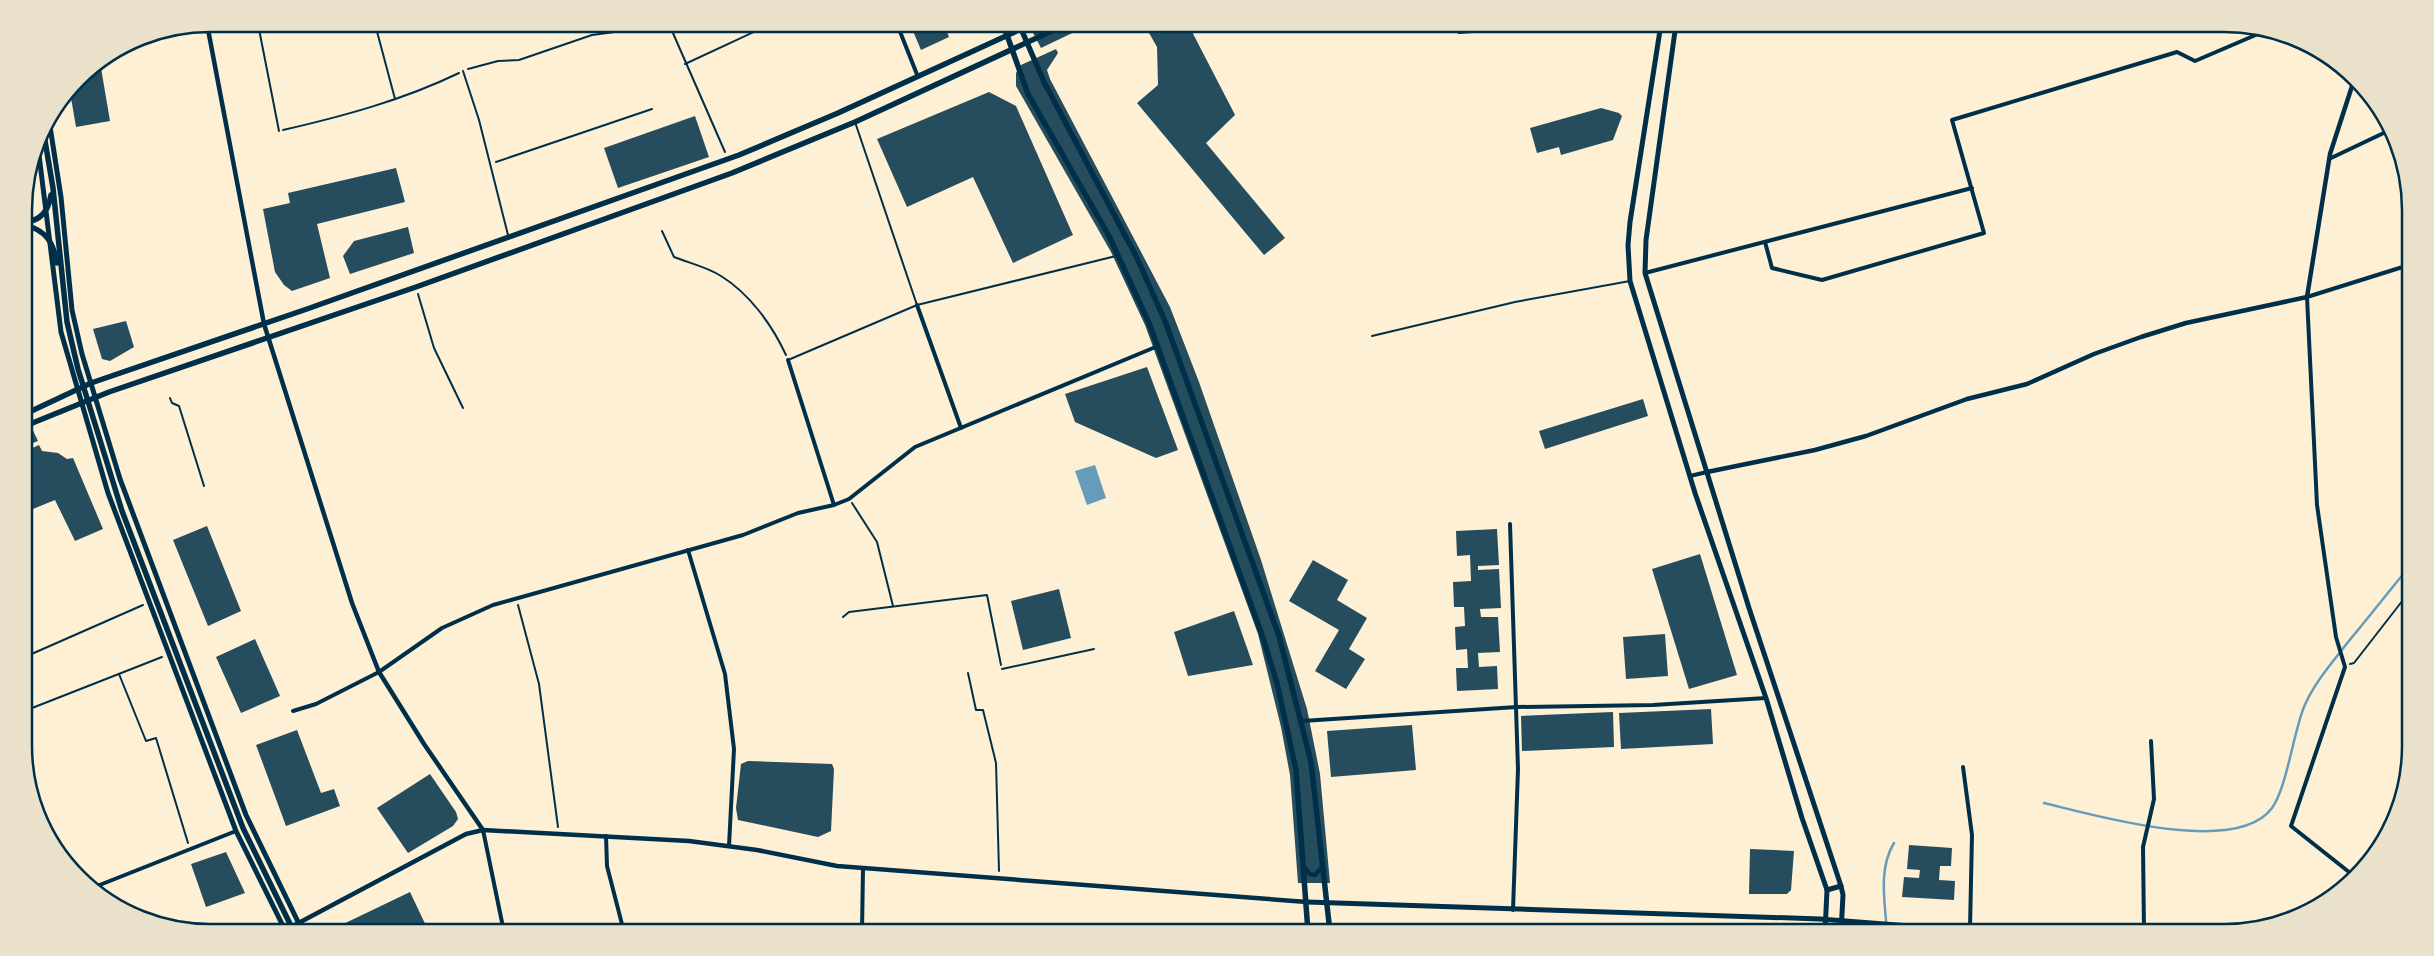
<svg xmlns="http://www.w3.org/2000/svg" width="2434" height="956" viewBox="0 0 2434 956" font-family="'Crimson Pro',serif">
<rect width="100%" height="100%" fill="#fdf0d5"/>
<polygon fill="#669bbc" points="1095,465 1106,498 1087,505 1075,471"/>
<g fill="none" stroke-linecap="round" stroke-linejoin="round">
<g stroke="#669bbc" stroke-width="2.5">
<path d="M 2044,803 C 2094,815 2236,857 2272,808 C 2287,787 2293,734 2304,707 C 2314,683 2332,663 2348,642 C 2369,617 2389,591 2410,566"/>
<path d="M 1887,932 C 1885,903 1878,869 1894,843"/>
</g>
</g>
<g fill="#264d5e">
<polygon points="910,24 951,24 945,26 949,37 921,50"/>
<polygon points="1037,24 1091,24 1041,48 1030,27"/>
<polygon points="1144,24 1188,24 1233,111 1235,115 1206,143 1285,238 1264,255 1137,103 1158,85 1157,47"/>
<polygon points="1056,49 1058,53 1047,70 1050,79 1170,307 1199,382 1261,560 1307,709 1320,774 1330,883 1298,883 1290,775 1281,727 1258,634 1145,325 1111,252 1016,86 1016,73 1021,65"/>
<polygon points="100,62 110,121 76,127 70,92 87,70"/>
<polygon points="989,92 1016,106 1073,235 1013,263 973,177 907,207 877,139"/>
<polygon points="1601,108 1619,113 1622,116 1613,140 1561,155 1559,147 1537,153 1530,128"/>
<polygon points="695,116 709,157 618,188 604,148"/>
<polygon points="396,168 405,202 317,224 330,278 292,291 284,285 275,272 263,209 290,203 288,193"/>
<polygon points="27,189 29,210 24,210 24,198"/>
<polygon points="408,227 414,253 350,274 343,256 354,241"/>
<polygon points="28,239 33,277 25,278 24,240"/>
<polygon points="126,321 134,347 110,361 102,359 93,329"/>
<polygon points="1147,367 1178,450 1156,458 1075,422 1065,394"/>
<polygon points="1643,399 1648,416 1545,449 1539,431"/>
<polygon points="27,418 38,441 25,446 25,419"/>
<polygon points="39,445 42,451 58,453 67,459 73,458 103,529 75,541 55,500 28,511 26,506 26,451"/>
<polygon points="207,526 241,611 208,626 173,540"/>
<polygon points="1497,529 1499,565 1478,566 1478,570 1499,569 1501,608 1480,609 1481,617 1498,617 1500,652 1478,653 1479,667 1497,666 1498,689 1457,691 1456,668 1468,668 1467,649 1456,650 1455,627 1465,626 1464,607 1454,607 1453,582 1471,581 1470,555 1457,556 1456,531"/>
<polygon points="1700,554 1737,675 1689,689 1652,569"/>
<polygon points="1313,560 1348,580 1337,600 1367,618 1349,649 1365,659 1346,689 1315,671 1339,630 1289,601"/>
<polygon points="1059,589 1071,638 1023,650 1011,601"/>
<polygon points="1234,611 1253,665 1188,676 1174,632"/>
<polygon points="1665,634 1668,676 1626,679 1623,637"/>
<polygon points="255,639 280,696 241,713 216,657"/>
<polygon points="1711,709 1713,744 1621,749 1619,713"/>
<polygon points="1613,712 1614,747 1522,751 1521,716"/>
<polygon points="1412,725 1416,770 1331,777 1327,731"/>
<polygon points="297,730 321,793 334,789 340,806 286,826 256,745"/>
<polygon points="748,761 832,764 834,769 831,831 818,837 738,820 736,808 741,764"/>
<polygon points="430,774 456,812 458,819 453,826 408,853 377,808"/>
<polygon points="1909,845 1952,848 1951,866 1940,866 1939,880 1955,881 1954,900 1902,897 1904,877 1919,878 1920,870 1907,869"/>
<polygon points="1750,849 1794,851 1791,890 1787,894 1749,894"/>
<polygon points="226,852 245,893 206,907 191,864"/>
<polygon points="410,892 429,932 331,932 335,928"/>
</g>
<g fill="none" stroke-linecap="round" stroke-linejoin="round">
<g stroke="#003049" stroke-width="2">
<polyline points="375,24 395,99"/>
<polyline points="669,24 725,152"/>
<polyline points="685,64 771,24"/>
<polyline points="468,69 498,61 519,60 592,35 630,30 646,24"/>
<path d="M 283,130 C 344,116 403,100 459,73"/>
<polyline points="496,162 652,109"/>
<path d="M 662,231 L 674,257 C 689,263 707,267 721,276 C 750,294 772,325 786,355"/>
<polyline points="418,294 434,348 463,408"/>
<polyline points="170,398 172,403 179,406 204,486"/>
<polyline points="852,503 877,542 893,606"/>
<polyline points="518,605 539,684 558,827"/>
<polyline points="843,617 849,612 987,595 1001,665"/>
<polyline points="27,656 143,605"/>
<polyline points="2350,664 2354,663 2410,591"/>
<polyline points="968,673 976,710 983,710 996,763 999,871"/>
<polyline points="119,674 146,741 156,738 188,843"/>
<polyline points="27,710 162,657"/>
</g>
<g stroke="#003049" stroke-width="2">
<polyline points="258,24 279,131"/>
<polyline points="463,71 479,120 508,235"/>
<polyline points="855,122 917,305"/>
<polyline points="1372,336 1515,302 1630,281"/>
<polyline points="788,360 917,305 1116,256"/>
<polyline points="1002,669 1094,649"/>
</g>
<g stroke="#003049" stroke-width="4">
<polyline points="897,24 918,77"/>
<polyline points="1449,24 1459,32 1572,24"/>
<polyline points="2329,159 2390,130"/>
<polyline points="1765,242 1772,268 1822,280 1984,233 1952,120 2177,52 2195,61 2265,31"/>
<polyline points="1645,273 1972,188"/>
<polyline points="917,305 961,428"/>
<polyline points="788,360 834,505"/>
<polyline points="1690,476 1707,472"/>
<polyline points="1510,524 1518,769 1513,910"/>
<polyline points="688,550 725,674 734,749 729,846"/>
<polyline points="293,711 316,704 379,672 442,628 493,605 743,535 798,513 834,505 849,499 915,447 1158,346"/>
<polyline points="1302,721 1517,707 1653,705 1766,698"/>
<polyline points="1963,767 1972,835 1970,928"/>
<polyline points="483,830 504,932"/>
<polyline points="606,836 607,866 624,932"/>
<polyline points="2354,876 2291,826 2345,667 2336,637 2317,505 2307,297 2409,265"/>
<polyline points="92,888 236,831"/>
<polyline points="2144,931 2143,847 2154,799 2151,741"/>
<polyline points="862,932 863,868"/>
</g>
<g stroke="#003049" stroke-width="4.5">
<polyline points="207,24 264,324 352,603 379,672 424,744 483,830"/>
<polyline points="1707,472 1815,450 1866,436 1967,399 2027,384 2094,354 2141,337 2186,323 2307,297 2330,154 2354,80"/>
<polyline points="1304,867 1310,874 1315,875 1322,867"/>
<polyline points="291,927 466,834 483,830 689,841 757,850 837,866 1307,902"/>
</g>
<g stroke="#003049" stroke-width="5">
<polyline points="1661,24 1630,222 1628,245 1630,281 1695,493 1766,698 1802,818 1827,890 1825,932"/>
<polyline points="1676,24 1646,240 1645,273 1749,608 1841,886 1843,895 1841,932"/>
<polyline points="49,120 61,197 72,310 82,354 120,479 246,815 303,932"/>
<polyline points="38,147 61,332 108,493 236,831 286,932"/>
<polyline points="1827,890 1841,886"/>
<polyline points="1307,902 1820,919 1910,926 2199,932"/>
</g>
<g stroke="#003049" stroke-width="5.5">
<polyline points="1003,24 1028,94 1109,236 1149,323 1262,635 1277,683 1296,770 1308,932"/>
<polyline points="1019,24 1044,82 1136,256 1165,321 1279,636 1311,762 1330,932"/>
<polyline points="43,129 53,188 67,322 78,369 122,511 243,828 294,932"/>
<path d="M 24,223 C 41,220 48,212 51,195"/>
<path d="M 24,224 C 46,231 53,241 57,263"/>
<polyline points="25,414 91,383 307,309 739,155 838,113 1032,24"/>
<polyline points="25,426 109,392 416,287 732,173 855,122 1067,24"/>
</g>
</g>
<path d="M0 0H2434V956H0ZM210 32H2224A178 178 0 0 1 2402 210V746A178 178 0 0 1 2224 924H210A178 178 0 0 1 32 746V210A178 178 0 0 1 210 32Z" fill="#e9e1ca" fill-rule="evenodd"/>
<path fill="none" stroke="#003049" stroke-width="2.5" d="M210 32H2224A178 178 0 0 1 2402 210V746A178 178 0 0 1 2224 924H210A178 178 0 0 1 32 746V210A178 178 0 0 1 210 32Z"/>
</svg>
